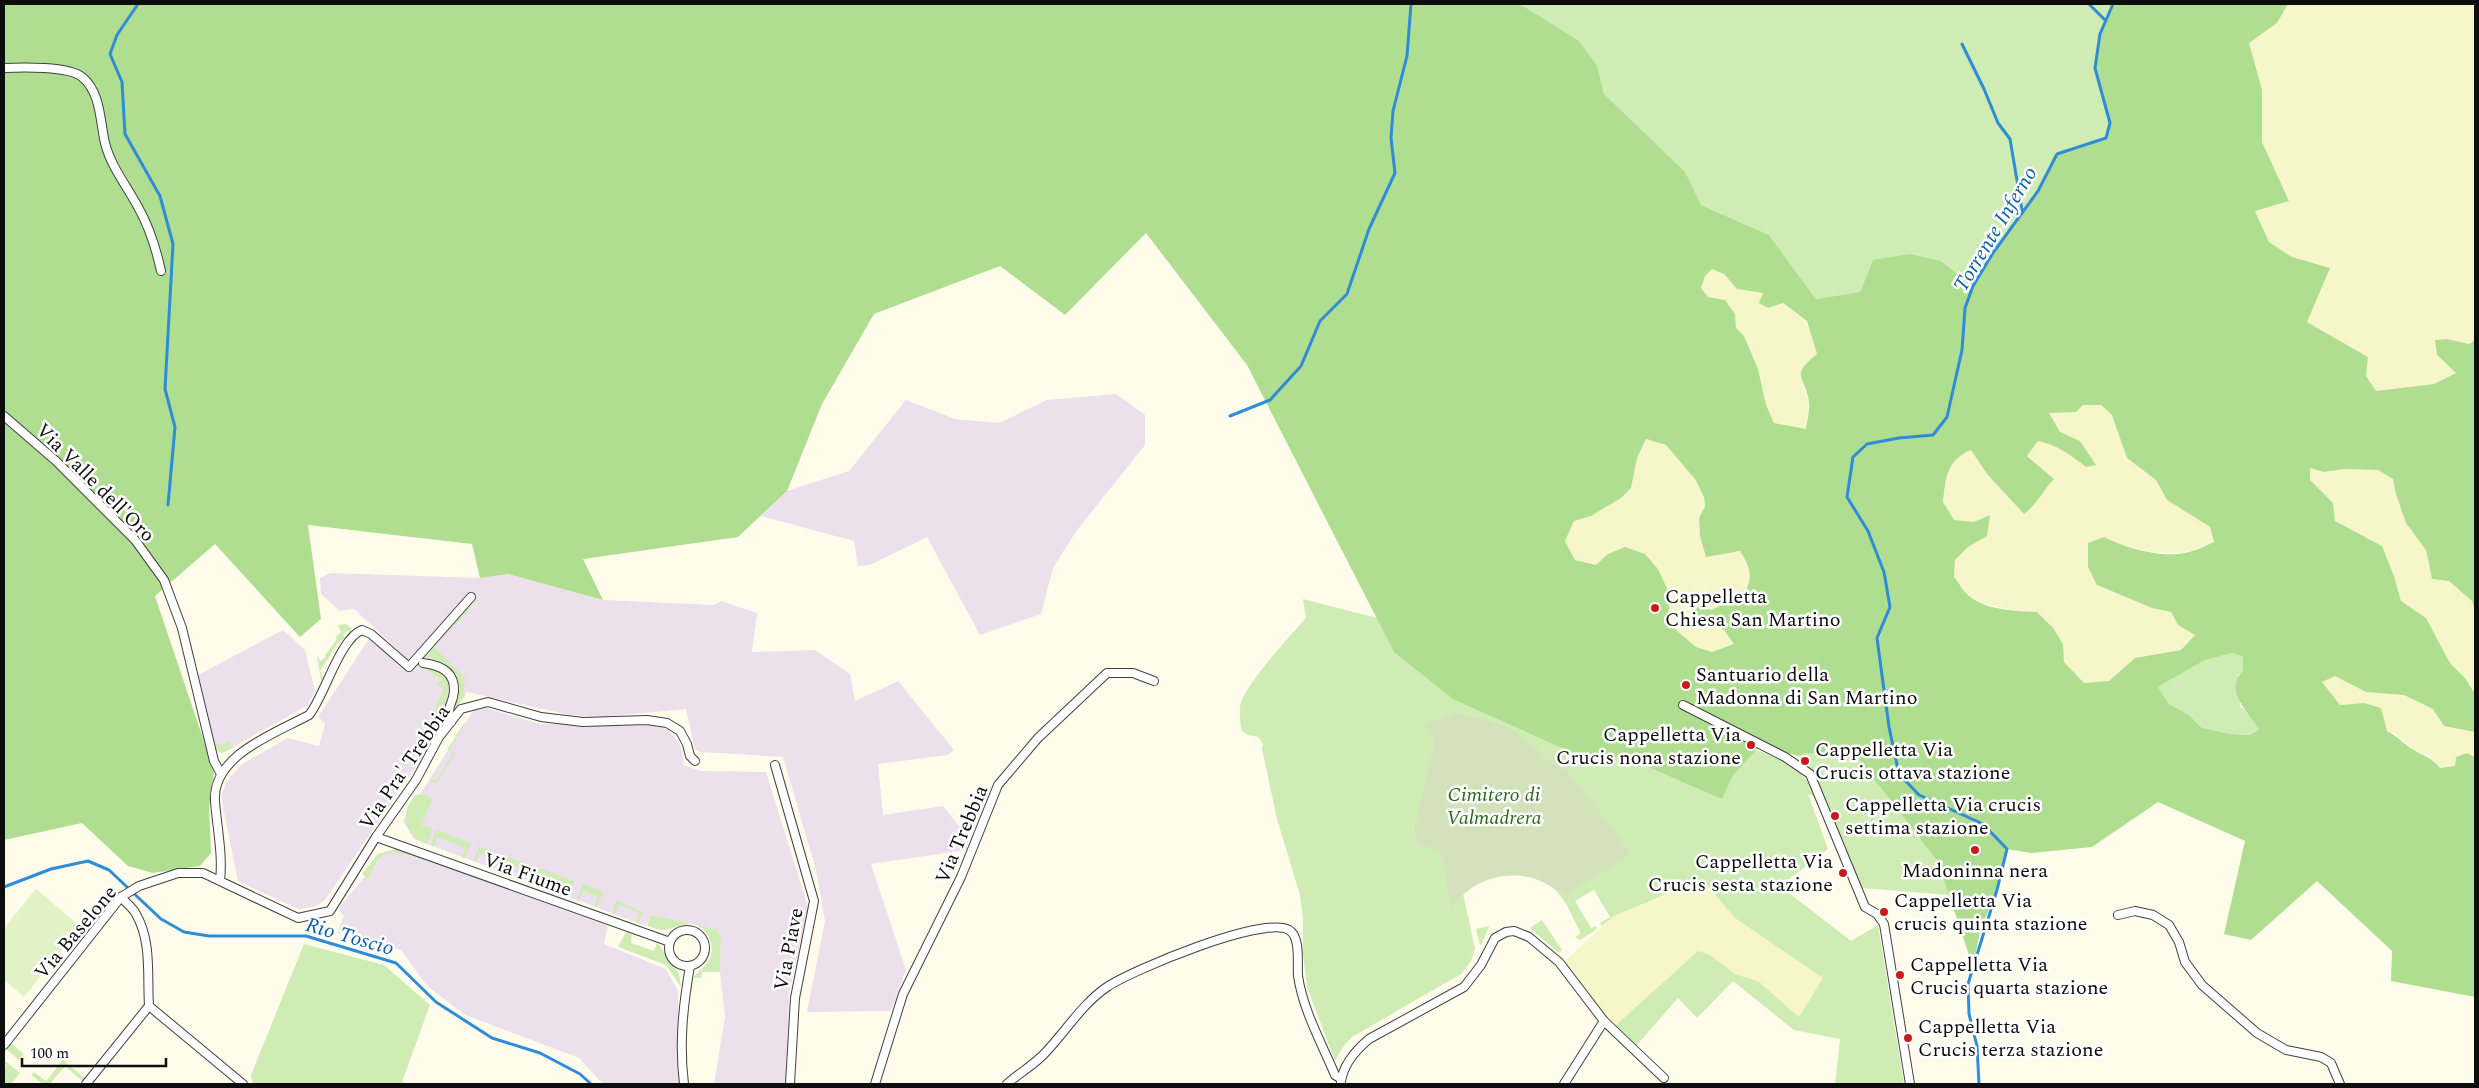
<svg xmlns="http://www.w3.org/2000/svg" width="2479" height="1088" viewBox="0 0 2479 1088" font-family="Spectral,serif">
<rect width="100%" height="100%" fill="#fffcec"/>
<g fill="#ece0ec">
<polygon points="1116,394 1145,415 1145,445 1077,530 1053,568 1041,614 980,635 927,537 870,565 858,566 854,541 761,516 787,491 849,471 906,400 955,419 999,423 1047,400"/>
<polygon points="330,573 480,578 508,574 603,600 714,605 721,601 757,613 752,652 815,650 850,674 855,701 898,681 954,750 948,755 878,764 883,815 943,806 969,839 966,850 871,864 906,970 891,1011 807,1012 825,921 816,870 783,757 701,752 695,749 686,709 600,717 570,715 467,692 325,900 314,907 298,909 238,881 221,797 226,782 242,764 288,738 319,746 325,724 318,717 369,639 408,671 414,665 354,609 340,611 321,594 320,578"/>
<polygon points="283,630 305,650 315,691 308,705 223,753 215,749 198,675"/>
<polygon points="486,708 541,724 626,722 658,725 670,732 681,746 684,765 701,771 766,772 808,907 789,994 786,1084 714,1084 725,1017 720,972 721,937 716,929 651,915 646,926 414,839 403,821 473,711"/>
<polygon points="398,849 608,926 604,944 666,969 678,991 679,1084 603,1084 579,1058 465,1015 427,986 401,950 337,933 344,916 338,909 384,853"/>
</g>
<g fill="#f7f5ca">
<polygon points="2288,4 2471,4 2475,7 2475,340 2469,344 2447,339 2435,340 2437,355 2456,373 2434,384 2376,391 2366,376 2368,357 2307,322 2330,268 2292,257 2269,242 2255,210 2289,201 2262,142 2262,90 2249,43 2277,23"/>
<polygon points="1712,269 1724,274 1737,289 1763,293 1759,303 1768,308 1783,303 1807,321 1817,354 1804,365 1800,378 1809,401 1806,430 1774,423 1766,405 1758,369 1744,336 1736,328 1735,314 1725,300 1708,297 1701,288 1705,276"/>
<polygon points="2083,405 2101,405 2112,415 2127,458 2156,480 2167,500 2210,527 2214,543 2183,553 2152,552 2119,545 2104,537 2097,585 2152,608 2171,612 2179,625 2195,634 2181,650 2135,658 2109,681 2084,683 2064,662 2063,644 2037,612 2013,610 1981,603 1968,595 1954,577 1955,560 1968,547 1987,536 1989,515 1974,522 1954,520 1943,502 1948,471 1959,455 1971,450 1987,474 2024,514 2030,510 2043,490 2054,479 2027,455 2038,441 2050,444 2069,453 2086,467 2080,441 2060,433 2048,413 2076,412"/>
<polygon points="1647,439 1666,445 1695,479 1704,497 1705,506 1699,518 1700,536 1706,557 1740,551 1748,563 1751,582 1744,594 1734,594 1727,602 1712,610 1702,607 1690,608 1694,613 1724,630 1734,644 1726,647 1712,652 1696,647 1668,623 1670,595 1608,554 1596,565 1575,560 1565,541 1574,521 1591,516 1621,498 1631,488 1637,458"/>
<polygon points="2310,467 2324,472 2344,469 2378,470 2393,479 2395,491 2426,550 2428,568 2449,581 2472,601 2475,611 2475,694 2465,678 2450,663 2426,618 2401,601 2394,576 2382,546 2335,521 2333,503 2310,480"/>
<polygon points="2335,676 2366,692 2404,695 2434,709 2444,726 2475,732 2475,757 2467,753 2456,757 2455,766 2440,768 2430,756 2414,750 2400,737 2387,730 2364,703 2340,705 2321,682"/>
<polygon points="1702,879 1735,918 1823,978 1799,1017 1758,981 1735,974 1710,955 1614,1027 1564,962 1614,916"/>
</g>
<g fill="#ceecb3">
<polygon points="1520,4 2114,4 2100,34 2095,68 2110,123 2106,138 2057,154 2038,191 1993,253 1973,286 1941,261 1873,260 1860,292 1816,299 1769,235 1701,205 1684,172 1604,94 1597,65 1578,40"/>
<path d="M 473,599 L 481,600 L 474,601 L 467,613 L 433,646 L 465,678 L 463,694 L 465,695 L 455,710 L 453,709 C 464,681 455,663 425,656 Z"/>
<path d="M 1303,599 L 1377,618 L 1394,652 L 1571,752 L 1630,759 L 1653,768 L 1732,777 L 1756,750 C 1782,759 1806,770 1816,797 L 1808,794 L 1828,849 L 1780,886 L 1851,941 L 1878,925 L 1904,1084 L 1835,1084 L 1840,1039 L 1794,1030 L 1733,981 L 1697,1018 L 1678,998 L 1636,1046 L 1614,1027 L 1698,951 L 1710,955 L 1735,974 L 1758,981 L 1799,1017 L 1823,978 L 1735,918 L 1702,879 L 1614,916 L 1602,926 L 1600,923 L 1610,917 L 1594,890 L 1575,901 L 1591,928 L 1596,926 L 1597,929 L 1580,940 L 1575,937 L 1581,933 C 1567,908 1564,888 1535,879 L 1495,723 L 1456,713 L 1434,741 L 1417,825 L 1443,848 L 1461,884 L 1475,949 L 1471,961 L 1461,974 L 1352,1037 L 1343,1047 L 1335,1061 L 1307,987 L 1303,954 L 1303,919 L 1300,895 L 1277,819 L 1262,749 L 1263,744 L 1258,737 L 1248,735 L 1241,730 C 1241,723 1239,715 1240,707 C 1243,686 1290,636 1306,618 Z"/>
<polygon points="346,624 351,628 352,634 351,636 348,630 343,635 345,638 338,643 320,671 324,679 321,680 317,655 320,661 326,657 325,655 337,639 336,637 341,632 338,625"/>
<polygon points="2233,653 2243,657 2243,670 2238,675 2240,706 2253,718 2259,730 2249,735 2231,734 2202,728 2189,715 2169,704 2158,687 2205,660"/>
<path d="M 430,667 C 440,671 447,676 450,687 L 442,711 L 438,710 L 435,715 L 433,714 L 444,688 L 437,685 L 441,680 L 425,669 L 419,674 L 423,669 Z"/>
<polygon points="464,723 465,724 449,750 455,754 437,782 430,782 429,776 431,780 437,780 453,754 447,750"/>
<polygon points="229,741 233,748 221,753 215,749 214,744 220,743 220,746"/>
<polygon points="1807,753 1856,756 1938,862 1949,895 1861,888 1811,771 1799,756"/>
<path d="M 422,794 L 432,798 L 422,825 L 432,829 L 427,844 C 405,836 398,812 416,795 Z"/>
<polygon points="436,830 471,843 465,858 462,857 465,848 437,837 434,846 431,845"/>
<polygon points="479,846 530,865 524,880 525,870 479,853 476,862 474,861"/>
<path d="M 399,848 L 418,854 L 420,859 C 391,849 380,847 369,879 L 362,874 L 378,854 Z"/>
<polygon points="539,868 574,881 569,897 566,896 569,886 544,876 538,885"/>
<polygon points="583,884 603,892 597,907 594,906 598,896 583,891 579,901 577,900"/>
<polygon points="616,901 643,912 639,923 636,922 639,913 620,905 615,914 613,913"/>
<path d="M 651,915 L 716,929 L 721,937 L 720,972 L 702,972 L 701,978 L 693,978 L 692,991 L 690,990 C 692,970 704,972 710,958 C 716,943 706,924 689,924 C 679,924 671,930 662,930 C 657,930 652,927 647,926 Z"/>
<polygon points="1542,920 1562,950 1559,953 1530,928"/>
<polygon points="1489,926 1482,944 1480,945 1476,929"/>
<polygon points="626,932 632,934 631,943 654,951 657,943 659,945 679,974 681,987 666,965 618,947"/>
<polygon points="304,944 384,965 430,1005 402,1082 406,1084 253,1084 251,1075"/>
<polygon points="9,1042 24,1054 19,1060 5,1048"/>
<polygon points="4,1060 20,1073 11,1084 4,1084 4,1069 6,1066"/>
<polygon points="63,1060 87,1080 85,1083 65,1066 50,1084 43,1084 31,1075 34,1072 46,1081"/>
</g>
<path fill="#b0de91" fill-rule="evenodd" d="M 4,4 L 1520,4 L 1578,40 L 1597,65 L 1604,94 L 1685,172 L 1701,205 L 1769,235 L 1816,299 L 1860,292 L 1873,260 L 1910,254 L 1941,261 L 1973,286 L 1993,253 L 2038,191 L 2057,154 L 2106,138 L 2110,123 L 2095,68 L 2100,34 L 2114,4 L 2288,4 L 2277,23 L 2249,43 L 2262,90 L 2262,142 L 2289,201 L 2255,211 L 2269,242 L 2292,257 L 2330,268 L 2307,322 L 2368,357 L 2366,376 L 2376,391 L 2434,384 L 2456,373 L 2437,355 L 2435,340 L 2447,339 L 2469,344 L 2475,340 L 2475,611 L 2472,601 L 2449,581 L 2432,579 L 2426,550 L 2406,523 L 2395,491 L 2393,479 L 2378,470 L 2344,469 L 2324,472 L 2310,468 L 2310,480 L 2333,503 L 2335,521 L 2382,546 L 2394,576 L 2401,601 L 2426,618 L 2450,663 L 2465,678 L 2475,694 L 2475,732 L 2444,726 L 2433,709 L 2404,695 L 2366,692 L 2335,676 L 2322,682 L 2340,705 L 2364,703 L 2381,708 L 2387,731 C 2397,736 2404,744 2414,750 C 2426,758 2429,755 2440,768 L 2455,766 L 2456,757 L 2467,753 L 2475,757 L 2475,997 L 2391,981 L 2392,951 L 2317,881 L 2251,940 L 2224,934 L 2245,841 L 2158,802 L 2092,847 L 2031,853 L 2007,849 L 1997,890 L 1980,931 L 1973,967 L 1938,862 L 1856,756 L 1807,753 L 1799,756 L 1760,746 L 1732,777 L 1722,799 L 1630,759 L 1571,752 L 1453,699 L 1394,652 L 1247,365 L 1146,233 L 1065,315 L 1000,266 L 874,314 L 822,404 L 787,491 L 738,537 L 583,559 L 603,600 L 508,574 L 480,578 L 472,544 L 308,525 L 321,619 L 300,637 L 215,544 L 155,596 L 214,771 L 209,808 L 211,853 L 200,866 L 153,873 L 128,866 L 82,823 L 4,840 ZM 1712,269 L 1724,274 L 1737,289 L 1763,293 L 1759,303 L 1768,308 L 1783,303 L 1807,321 L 1817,354 C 1788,377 1806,376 1809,402 C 1810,410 1807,421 1806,429 L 1774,423 L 1766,405 L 1758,369 L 1744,336 L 1736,328 L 1735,314 L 1725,300 L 1708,297 L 1701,288 L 1705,276 ZM 2083,405 L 2101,405 L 2112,415 L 2127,458 L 2156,480 L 2167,500 L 2210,527 L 2214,542 C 2205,546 2195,551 2185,553 C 2161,558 2125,548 2104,537 L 2088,543 L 2088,567 L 2097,585 L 2152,608 L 2171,612 L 2178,625 L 2195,635 L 2181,650 L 2135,658 L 2109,681 L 2084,683 L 2064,662 L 2063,644 L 2053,628 L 2037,612 C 2015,611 1986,610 1969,596 C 1963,591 1959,583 1954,577 L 1955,560 L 1968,547 L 1987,536 L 1990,515 L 1974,522 L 1954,520 L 1943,502 C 1946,477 1946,461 1971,450 L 1987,474 L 2024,514 C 2036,506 2043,490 2054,479 L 2027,456 L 2038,441 C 2057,445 2071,455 2086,467 L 2096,465 L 2080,441 L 2060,432 L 2049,413 L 2076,412 ZM 1646,439 L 1666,445 L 1695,479 L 1704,497 L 1705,506 L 1699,518 L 1700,536 L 1706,557 L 1740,551 C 1750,567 1754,577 1744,594 L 1734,594 L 1727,602 L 1712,610 L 1702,607 L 1690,608 L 1694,613 L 1724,630 L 1734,644 L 1712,652 L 1696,647 L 1668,623 L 1670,595 L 1658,569 L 1645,554 L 1625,547 L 1608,554 L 1596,565 L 1575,560 L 1565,541 L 1574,521 L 1591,516 L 1621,498 L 1631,488 L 1637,458 ZM 2233,653 L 2243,657 L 2243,670 C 2223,692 2249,711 2259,730 L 2249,735 L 2231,734 L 2202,728 L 2189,715 L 2169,704 L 2158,687 L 2205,660 Z"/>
<path fill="#d4e2bc" d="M 1456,713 C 1478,719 1502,721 1521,736 C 1537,748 1548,763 1567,770 L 1630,851 L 1627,853 L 1628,856 L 1564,896 C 1530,864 1477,870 1451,909 L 1442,853 L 1417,842 L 1414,830 L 1434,741 L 1425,724 Z"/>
<polygon fill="#e1f3c6" points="36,889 81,927 24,997 4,980 4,928"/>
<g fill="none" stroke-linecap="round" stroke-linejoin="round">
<g stroke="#2f8cd7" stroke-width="3">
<polyline points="138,4 117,35 110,54 122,82 125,134 160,196 173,244 165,389 175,427 168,505"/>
<polyline points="2089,4 2105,20"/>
<polyline points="1962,44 1984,89 1998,123 2010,139 2022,210"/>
<polyline points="1230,416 1270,400 1301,366 1320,321 1347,294 1369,229 1395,173 1391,138 1393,111 1407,56 1411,4"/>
<polyline points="4,887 51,869 88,861 109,870 161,919 184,932 209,936 306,936 396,963 436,1002 492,1038 540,1053 580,1074 591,1084"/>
<polyline points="1979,1084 1977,1046 1969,1014 1968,984 1997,890 2007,849 1983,824 1919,795 1899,774 1889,727 1877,638 1890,607 1884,572 1868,531 1847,497 1853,457 1867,444 1899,438 1933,435 1947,417 1962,350 1965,308 1973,286 1993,253 2038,191 2057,154 2106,138 2110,123 2095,68 2100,34 2113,4"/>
</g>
<defs>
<g id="street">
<path d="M 4,68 C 21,67 69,66 82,77 C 101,92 100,122 105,143 C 111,167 127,186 138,207 C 150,228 156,248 161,271"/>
<polyline points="4,416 56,461 135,540 164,580 182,628 214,761 221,774"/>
<path d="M 423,663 C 439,665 455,671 454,691 C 453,706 446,703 451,722"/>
<polyline points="1683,705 1785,757 1810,774 1865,907 1877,914 1884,924 1910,1084"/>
<polyline points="775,765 814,901 795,998 790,1084"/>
<polyline points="376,837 670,942"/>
<path d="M 220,881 C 223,854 217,828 215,801 C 212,755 276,733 309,715 C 324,697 340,638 362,630 L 371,634 L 409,667 L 471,597"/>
<path d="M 121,897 C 126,903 133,908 136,914 C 152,942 147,975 149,1006 L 243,1084"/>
<polyline points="2118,915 2135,911 2153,915 2169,925 2179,942 2185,962 2202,985 2257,1033 2286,1050 2321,1057 2331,1063 2340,1084"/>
<circle cx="687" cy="948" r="18"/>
<polyline points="4,1045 121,897 139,886 178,873 203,873 298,918 330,911 376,837 416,780 439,737 461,709 488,702 541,717 583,722 647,720 667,723 680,731 687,744 690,756 695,761"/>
<path d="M 1341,1082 C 1343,1065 1356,1050 1369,1039 L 1464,987 L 1481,965 L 1495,938 L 1506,932 L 1514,931 L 1529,937 L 1559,962 L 1604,1021 L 1664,1078"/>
<polyline points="86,1084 149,1006"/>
<path d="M 684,1084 C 679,1044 683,1006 690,966"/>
<polyline points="875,1084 903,994 961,877 998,785 1038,738 1107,673 1133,673 1154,681"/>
<path d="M 1007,1084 C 1019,1073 1034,1065 1045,1053 C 1066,1031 1082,1004 1107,987 C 1132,970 1264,915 1289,930 C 1301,937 1297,963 1298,976 C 1303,1010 1322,1044 1335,1075 L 1341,1079"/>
<polyline points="1564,1084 1604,1021"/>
</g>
</defs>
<use href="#street" stroke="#404040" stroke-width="10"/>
<use href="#street" stroke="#fff" stroke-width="8"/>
</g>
<g fill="#c71b1b" stroke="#fff" stroke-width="2">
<circle cx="1655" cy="608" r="5"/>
<circle cx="1686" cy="685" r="5"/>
<circle cx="1751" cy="745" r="5"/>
<circle cx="1805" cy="761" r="5"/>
<circle cx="1835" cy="816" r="5"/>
<circle cx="1975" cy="850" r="5"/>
<circle cx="1843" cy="873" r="5"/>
<circle cx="1884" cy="912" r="5"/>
<circle cx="1900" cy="975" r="5"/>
<circle cx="1908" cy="1038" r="5"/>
</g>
<g text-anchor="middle" stroke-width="5" stroke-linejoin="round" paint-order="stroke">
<g font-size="20" fill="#0d0d0d" stroke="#fff">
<text transform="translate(96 482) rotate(45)" y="7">Via Valle dell'Oro</text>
<text transform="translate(404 767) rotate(-56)" y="7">Via Pra' Trebbia</text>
<text transform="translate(961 834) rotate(-67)" y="7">Via Trebbia</text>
<text transform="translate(528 874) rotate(20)" y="7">Via Fiume</text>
<text transform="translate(75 932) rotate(-50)" y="7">Via Baselone</text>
<text transform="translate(788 949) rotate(-79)" y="7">Via Piave</text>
</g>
<g font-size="20" fill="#0d0d0d" stroke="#fff" text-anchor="start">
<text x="1665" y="603">Cappelletta<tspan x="1665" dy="23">Chiesa San Martino</tspan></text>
<text x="1696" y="681">Santuario della<tspan x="1696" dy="23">Madonna di San Martino</tspan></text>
<text x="1741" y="741" text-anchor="end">Cappelletta Via<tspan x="1741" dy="23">Crucis nona stazione</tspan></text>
<text x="1815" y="756">Cappelletta Via<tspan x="1815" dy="23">Crucis ottava stazione</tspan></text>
<text x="1845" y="811">Cappelletta Via crucis<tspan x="1845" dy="23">settima stazione</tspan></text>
<text x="1833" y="868" text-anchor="end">Cappelletta Via<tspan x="1833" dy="23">Crucis sesta stazione</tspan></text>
<text x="1975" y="877" text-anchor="middle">Madoninna nera</text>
<text x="1894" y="907">Cappelletta Via<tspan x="1894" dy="23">crucis quinta stazione</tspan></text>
<text x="1910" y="971">Cappelletta Via<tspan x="1910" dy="23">Crucis quarta stazione</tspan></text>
<text x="1918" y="1033">Cappelletta Via<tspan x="1918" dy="23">Crucis terza stazione</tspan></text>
</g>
<g font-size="20" font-style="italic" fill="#266919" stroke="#fff">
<text x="1494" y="801">Cimitero di<tspan x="1494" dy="23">Valmadrera</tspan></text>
</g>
<g font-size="21" font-style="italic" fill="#0d5da7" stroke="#fff">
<text transform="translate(1995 229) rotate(-59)" y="7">Torrente Inferno</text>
<text transform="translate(350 936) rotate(16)" y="7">Rio Toscio</text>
</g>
</g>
<rect width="2479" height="1088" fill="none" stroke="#0d0d0d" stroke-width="10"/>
<path d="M22 1058v8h144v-8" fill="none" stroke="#0d0d0d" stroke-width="2.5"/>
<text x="30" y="1058" font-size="15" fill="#0d0d0d" stroke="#ffffff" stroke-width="4" paint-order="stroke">100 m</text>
</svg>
